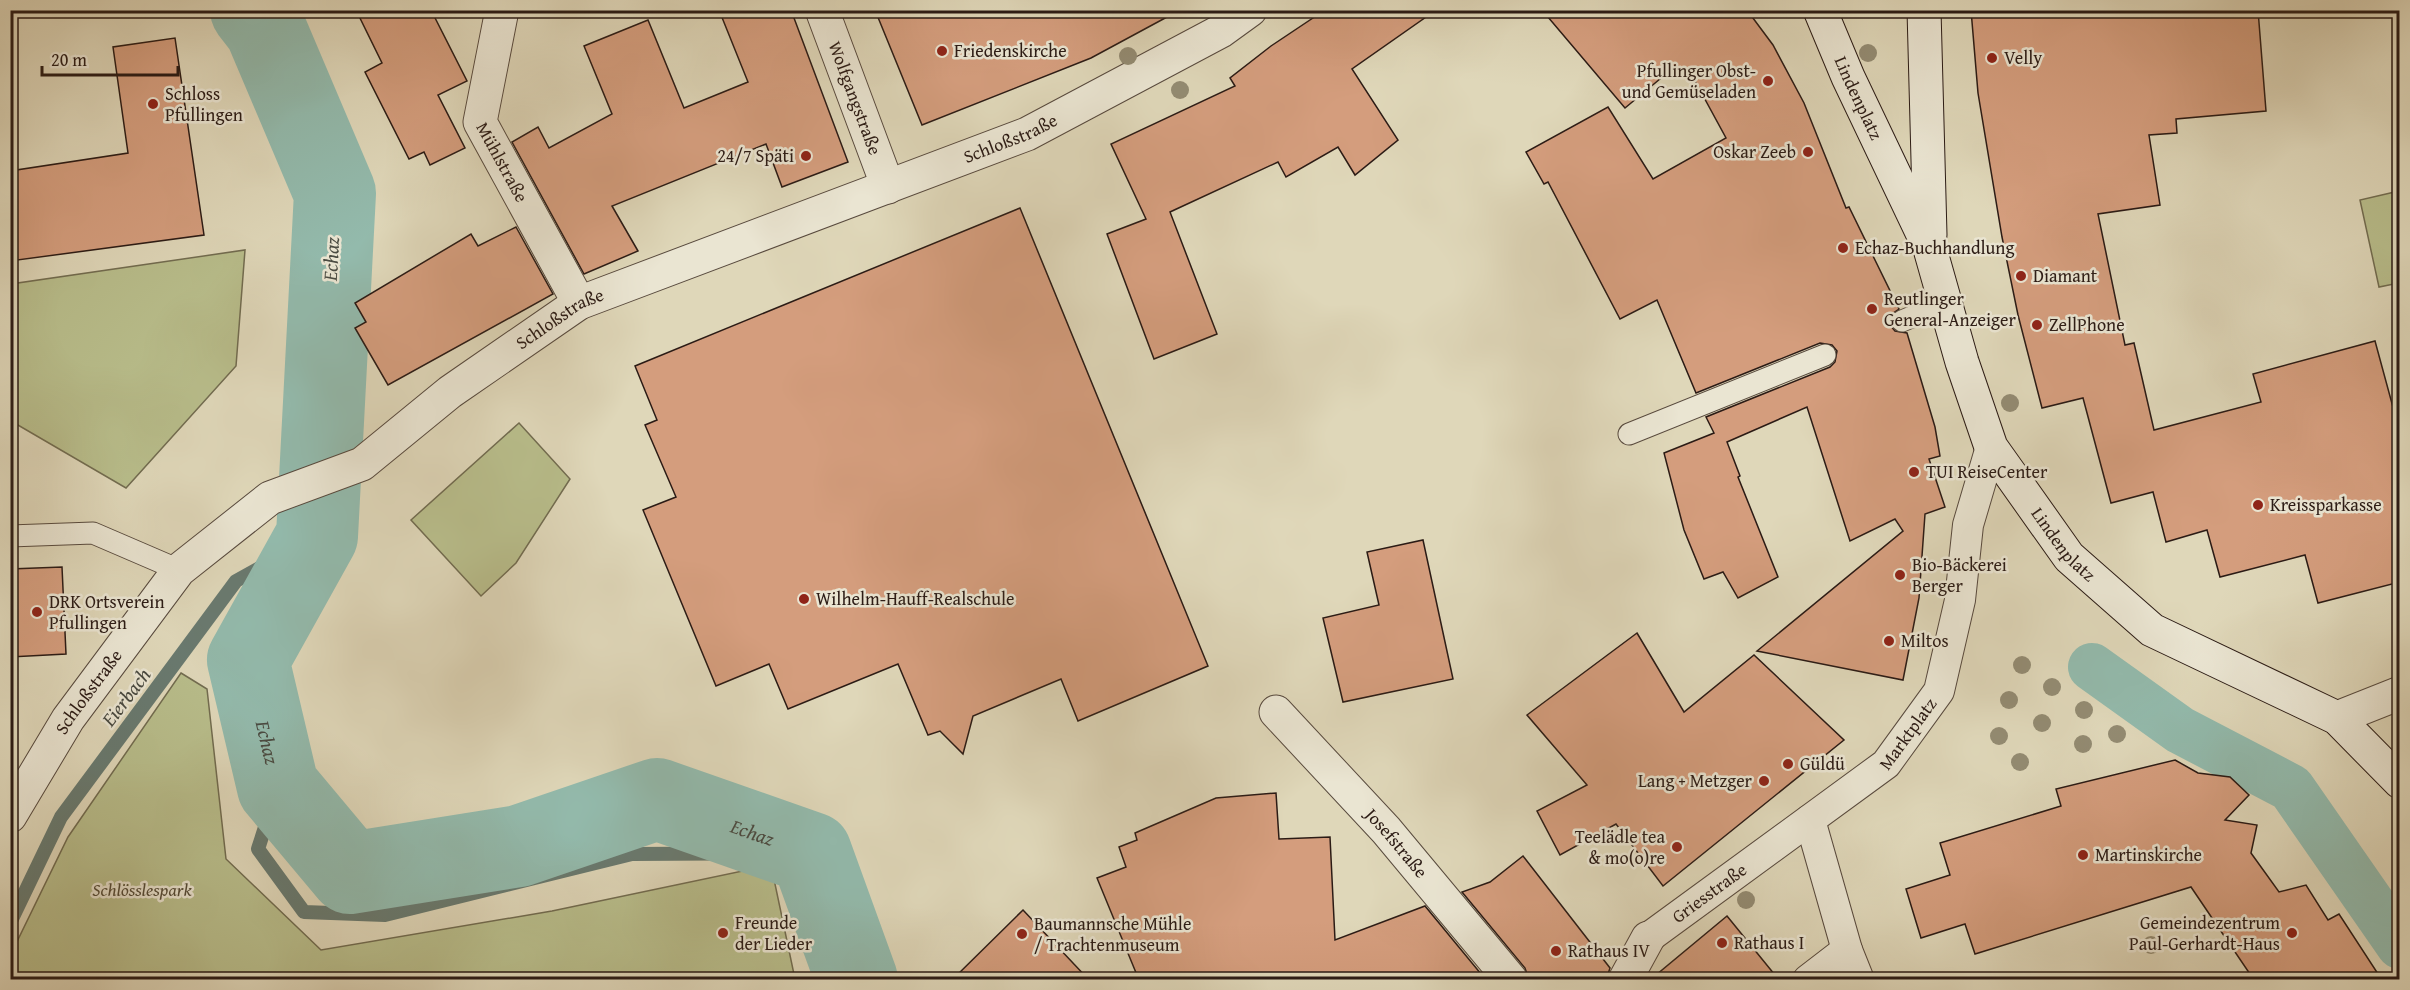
<svg xmlns="http://www.w3.org/2000/svg" width="2410" height="990" viewBox="0 0 2410 990" font-family="'Gentium Book Plus',serif">
<rect width="100%" height="100%" fill="#dfd7b9"/>
<filter id="stains"><feTurbulence type="fractalNoise" baseFrequency=".00333" numOctaves="4"/><feColorMatrix values="0 0 0 0 .2 0 0 0 0 .09 0 0 0 0 .02 0 0 0 .5 -.17"/></filter>
<radialGradient id="worn" r=".72"><stop offset=".6" stop-color="#630" stop-opacity="0"/><stop offset="1" stop-color="#630" stop-opacity=".3"/></radialGradient>
<g fill="#b8bd8b" stroke="#726c50" stroke-width="1.5">
<polygon points="2399,191 2399,283 2379,287 2360,200"/>
<polygon points="245,250 236,366 126,488 11,421 11,284"/>
<polygon points="519,423 570,479 516,563 481,596 411,520"/>
<polygon points="181,673 207,689 226,859 321,950 552,911 771,865 795,979 11,979 11,954 68,837"/>
</g>
<g fill="none" stroke-linecap="round" stroke-linejoin="round">
<g stroke="#697a70" stroke-width="14">
<polyline points="278,787 258,849 304,912 385,915 632,854 811,853"/>
<polyline points="10,923 61,817 236,581 317,536"/>
</g>
<polyline stroke="#93baac" stroke-width="48" points="2092,667 2180,730 2291,788 2400,945"/>
<path stroke="#93baac" stroke-width="82" id="s1" d="M 251,10 L 265,28 L 335,193 L 317,536 L 248,660 L 278,787 L 350,873 L 519,846 L 657,799 L 811,853 L 857,980"/>
</g>
<g fill="#d49d7d" stroke="#2b1b15" stroke-width="1.5">
<polygon points="356,10 431,10 467,81 438,95 465,148 430,165 424,152 409,159 365,72 382,63"/>
<polygon points="719,10 791,10 848,162 782,187 766,144 612,206 638,251 584,274 512,142 538,127 549,148 612,114 584,46 648,20 684,108 748,82"/>
<polygon points="875,10 1180,10 1091,58 922,125"/>
<polygon points="1325,10 1436,10 1352,69 1398,140 1355,175 1338,147 1286,177 1278,162 1170,212 1217,334 1154,359 1107,234 1146,219 1111,144 1235,86 1230,78 1271,46"/>
<polygon points="1542,10 1747,10 1773,45 1804,103 1846,208 1849,207 1899,309 1892,314 1890,325 1895,331 1907,333 1935,427 1940,456 1929,459 1945,507 1925,514 1919,598 1903,680 1757,651 1903,531 1895,519 1850,541 1807,407 1727,442 1740,476 1738,477 1778,577 1738,598 1723,572 1704,579 1684,530 1664,453 1714,433 1706,417 1830,367 1835,362 1837,351 1832,345 1820,343 1696,393 1657,300 1620,319 1548,182 1544,184 1526,152 1608,107 1653,179 1726,138 1689,70 1678,76 1672,69 1625,108"/>
<polygon points="1971,10 2258,10 2266,111 2176,119 2177,133 2149,135 2160,205 2098,214 2125,345 2134,343 2154,430 2261,402 2253,374 2375,341 2400,433 2400,582 2318,603 2305,555 2220,577 2207,530 2166,542 2153,492 2111,503 2083,398 2042,408 2018,315 2002,237 1978,93"/>
<polygon points="175,38 204,235 10,261 10,171 128,153 113,47"/>
<polygon points="1020,208 1208,666 1078,721 1061,679 973,716 963,754 940,731 928,735 898,664 788,709 769,664 716,686 643,510 676,497 645,425 657,420 635,366"/>
<polygon points="516,227 553,294 388,385 355,328 366,322 355,303 471,234 478,246"/>
<polygon points="1423,540 1453,679 1343,702 1323,618 1379,605 1367,552"/>
<polygon points="62,567 66,654 10,657 10,569"/>
<polygon points="1637,633 1684,712 1754,655 1844,740 1663,886 1616,824 1560,855 1537,811 1587,785 1527,715"/>
<polygon points="2175,760 2198,773 2230,777 2249,795 2225,820 2257,825 2251,853 2279,892 2306,885 2328,920 2339,914 2382,980 2254,980 2191,887 1975,954 1965,924 1921,938 1906,889 1950,875 1940,843 2061,806 2056,789"/>
<polygon points="1276,793 1279,839 1330,837 1335,940 1425,906 1486,980 1139,980 1097,878 1126,867 1119,847 1137,840 1135,833 1216,798"/>
<polygon points="1523,856 1610,968 1606,980 1529,980 1525,968 1462,892 1490,882"/>
<polygon points="1023,910 1089,980 952,980"/>
<polygon points="1727,916 1779,980 1650,980"/>
</g>
<g fill="none" stroke-linecap="round" stroke-linejoin="round">
<defs>
<g id="service">
<polyline points="1902,321 1945,303"/>
<polyline points="1629,434 1825,355"/>
<polyline points="10,536 93,533 179,570"/>
</g>
<g id="pedestrian">
<polyline points="1810,820 1847,950 1859,980"/>
<path id="s2" d="M 1648,938 L 1886,764 L 1939,691 L 1960,600 L 1968,525 L 1991,447"/>
<polyline points="1808,980 1847,950"/>
</g>
<g id="minor">
<path id="s3" d="M 502,10 L 480,122 L 579,303"/>
<path id="s4" d="M 822,10 L 888,187"/>
<path id="s5" d="M 1276,712 L 1386,830 L 1511,980"/>
<polyline points="2337,718 2400,693"/>
<path id="s6" d="M 10,816 L 68,719 L 179,570 L 270,498 L 362,464 L 450,392 L 579,303 L 1027,134 L 1221,31 L 1250,10"/>
<polyline points="1625,980 1648,938"/>
</g>
<g id="secondary">
<path id="s7" d="M 1820,10 L 1848,77 L 1930,249 L 1962,362 L 1991,447 L 2069,557 L 2152,630 L 2337,718 L 2400,782"/>
<polyline points="1924,10 1930,235"/>
</g>
</defs>
<use href="#service" stroke="#584a3e" stroke-width="23"/>
<use href="#pedestrian" stroke="#584a3e" stroke-width="32"/>
<use href="#minor" stroke="#584a3e" stroke-width="35"/>
<use href="#secondary" stroke="#2b1b15" stroke-width="35"/>
<use href="#service" stroke="#eae5d2" stroke-width="21"/>
<use href="#pedestrian" stroke="#eae5d2" stroke-width="30"/>
<use href="#minor" stroke="#eae5d2" stroke-width="33"/>
<use href="#secondary" stroke="#eae5d2" stroke-width="33"/>
</g>
<g fill="#938b72">
<circle cx="1868" cy="53" r="9"/>
<circle cx="1128" cy="56" r="9"/>
<circle cx="1180" cy="90" r="9"/>
<circle cx="2010" cy="403" r="9"/>
<circle cx="2022" cy="665" r="9"/>
<circle cx="2052" cy="687" r="9"/>
<circle cx="2009" cy="700" r="9"/>
<circle cx="2084" cy="710" r="9"/>
<circle cx="2042" cy="723" r="9"/>
<circle cx="2117" cy="734" r="9"/>
<circle cx="1999" cy="736" r="9"/>
<circle cx="2083" cy="744" r="9"/>
<circle cx="2020" cy="762" r="9"/>
<circle cx="1746" cy="900" r="9"/>
<circle cx="2151" cy="945" r="9"/>
</g>
<g fill="#8f2418" stroke="#eae5d2" stroke-width="2">
<circle cx="942" cy="51" r="6"/>
<circle cx="1992" cy="58" r="6"/>
<circle cx="1768" cy="81" r="6"/>
<circle cx="153" cy="104" r="6"/>
<circle cx="1808" cy="152" r="6"/>
<circle cx="806" cy="156" r="6"/>
<circle cx="1843" cy="248" r="6"/>
<circle cx="2021" cy="276" r="6"/>
<circle cx="1872" cy="309" r="6"/>
<circle cx="2037" cy="325" r="6"/>
<circle cx="1914" cy="472" r="6"/>
<circle cx="2258" cy="505" r="6"/>
<circle cx="1900" cy="575" r="6"/>
<circle cx="804" cy="599" r="6"/>
<circle cx="37" cy="612" r="6"/>
<circle cx="1889" cy="641" r="6"/>
<circle cx="1788" cy="764" r="6"/>
<circle cx="1764" cy="781" r="6"/>
<circle cx="1677" cy="847" r="6"/>
<circle cx="2083" cy="855" r="6"/>
<circle cx="723" cy="933" r="6"/>
<circle cx="2292" cy="933" r="6"/>
<circle cx="1022" cy="934" r="6"/>
<circle cx="1722" cy="943" r="6"/>
<circle cx="1556" cy="951" r="6"/>
</g>
<g text-anchor="middle" stroke-width="5" stroke-linejoin="round" paint-order="stroke">
<g font-size="18" fill="#2b1b15" stroke="#eae5d2" text-anchor="start">
<text x="954" y="57">Friedenskirche</text>
<text x="2004" y="64">Velly</text>
<text x="1756" y="77" text-anchor="end">Pfullinger Obst-<tspan x="1756" dy="21">und Gemüseladen</tspan></text>
<text x="165" y="100">Schloss<tspan x="165" dy="21">Pfullingen</tspan></text>
<text x="1796" y="158" text-anchor="end">Oskar Zeeb</text>
<text x="794" y="162" text-anchor="end">24/7 Späti</text>
<text x="1855" y="254">Echaz-Buchhandlung</text>
<text x="2033" y="282">Diamant</text>
<text x="1884" y="305">Reutlinger<tspan x="1884" dy="21">General-Anzeiger</tspan></text>
<text x="2049" y="331">ZellPhone</text>
<text x="1926" y="478">TUI ReiseCenter</text>
<text x="2270" y="511">Kreissparkasse</text>
<text x="1912" y="571">Bio-Bäckerei<tspan x="1912" dy="21">Berger</tspan></text>
<text x="816" y="605">Wilhelm-Hauff-Realschule</text>
<text x="49" y="608">DRK Ortsverein<tspan x="49" dy="21">Pfullingen</tspan></text>
<text x="1901" y="647">Miltos</text>
<text x="1800" y="770">Güldü</text>
<text x="1752" y="787" text-anchor="end">Lang + Metzger</text>
<text x="1665" y="843" text-anchor="end">Teelädle tea<tspan x="1665" dy="21">&amp; mo(o)re</tspan></text>
<text x="2095" y="861">Martinskirche</text>
<text x="735" y="929">Freunde<tspan x="735" dy="21">der Lieder</tspan></text>
<text x="2280" y="929" text-anchor="end">Gemeindezentrum<tspan x="2280" dy="21">Paul-Gerhardt-Haus</tspan></text>
<text x="1034" y="930">Baumannsche Mühle<tspan x="1034" dy="21">/ Trachtenmuseum</tspan></text>
<text x="1734" y="949">Rathaus I</text>
<text x="1568" y="957">Rathaus IV</text>
</g>
<g font-size="18" fill="#2b1b15" stroke="#eae5d2">
<text dy="6" stroke="none"><textPath href="#s7" startOffset="96">Lindenplatz</textPath></text>
<text dy="6" stroke="none"><textPath href="#s4" startOffset="94">Wolfgangstraße</textPath></text>
<text dy="6" stroke="none"><textPath href="#s6" startOffset="1245">Schloßstraße</textPath></text>
<text dy="6" stroke="none"><textPath href="#s3" startOffset="160">Mühlstraße</textPath></text>
<text dy="6" stroke="none"><textPath href="#s6" startOffset="759">Schloßstraße</textPath></text>
<text dy="6" stroke="none"><textPath href="#s7" startOffset="592">Lindenplatz</textPath></text>
<text dy="6" stroke="none"><textPath href="#s6" startOffset="147">Schloßstraße</textPath></text>
<text dy="6" stroke="none"><textPath href="#s2" startOffset="332">Marktplatz</textPath></text>
<text dy="6" stroke="none"><textPath href="#s5" startOffset="178">Josefstraße</textPath></text>
<text dy="6" stroke="none"><textPath href="#s2" startOffset="76">Griesstraße</textPath></text>
</g>
<g font-size="18" font-style="italic" fill="#554c38" stroke="#eae5d2">
<text x="142" y="896">Schlösslespark</text>
</g>
<g font-size="20" font-style="italic" fill="#4a4b42" stroke="#eae5d2">
<text transform="translate(331 259) rotate(-87)" y="7">Echaz</text>
<text transform="translate(126 697) rotate(-53)" y="7">Eierbach</text>
<text dy="7" stroke="none"><textPath href="#s1" startOffset="772">Echaz</textPath></text>
<text dy="7" stroke="none"><textPath href="#s1" startOffset="1348">Echaz</textPath></text>
</g>
</g>
<rect width="2410" height="990" fill="none" stroke="#dfd7b9" stroke-width="36"/>
<rect x="12" y="12" width="2386" height="966" fill="none" stroke="#2b1b15" stroke-width="3"/>
<rect x="18" y="18" width="2374" height="954" fill="none" stroke="#2b1b15" stroke-width="1.5"/>
<path d="M42 66v9h136v-9" fill="none" stroke="#2b1b15" stroke-width="3"/>
<text x="51" y="66" font-size="18" fill="#2b1b15" stroke="#eae5d2" stroke-width="4.5" paint-order="stroke">20 m</text>
<rect width="100%" height="100%" filter="url(#stains)"/>
<rect width="100%" height="100%" fill="url(#worn)"/>
</svg>
